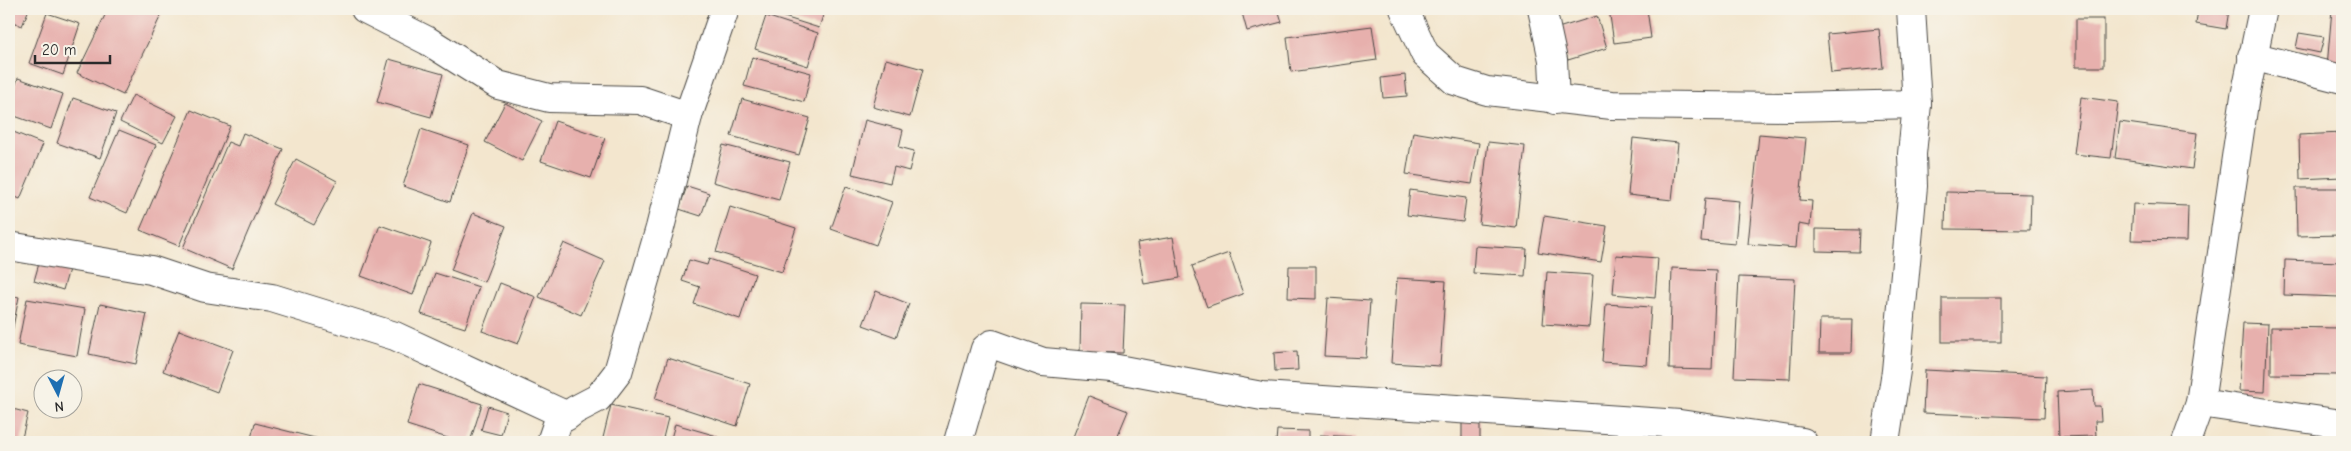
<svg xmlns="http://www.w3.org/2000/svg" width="2351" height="451" viewBox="0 0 2351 451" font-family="'Comic Neue',sans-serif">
<rect width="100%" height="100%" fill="#f7f3e8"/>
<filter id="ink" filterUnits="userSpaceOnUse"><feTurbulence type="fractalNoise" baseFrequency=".02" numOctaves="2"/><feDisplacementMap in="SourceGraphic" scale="10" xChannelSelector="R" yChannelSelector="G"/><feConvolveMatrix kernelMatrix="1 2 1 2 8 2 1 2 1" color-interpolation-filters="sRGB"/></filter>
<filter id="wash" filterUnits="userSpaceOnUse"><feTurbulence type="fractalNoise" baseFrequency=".0096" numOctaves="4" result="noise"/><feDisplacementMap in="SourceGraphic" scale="20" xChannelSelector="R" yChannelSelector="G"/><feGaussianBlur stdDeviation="1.12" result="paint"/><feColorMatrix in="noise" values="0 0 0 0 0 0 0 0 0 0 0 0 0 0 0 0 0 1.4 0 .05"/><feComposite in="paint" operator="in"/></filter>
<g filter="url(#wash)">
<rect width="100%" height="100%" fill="#f3e6ce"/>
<g id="blocks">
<g fill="#e7b0ad">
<polygon points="9,9 29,9 22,26 9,20"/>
<polygon points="108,9 164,9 123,95 77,73"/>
<polygon points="766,9 825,9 819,28 765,11"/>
<polygon points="1241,9 1278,9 1282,22 1247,31"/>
<polygon points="1609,9 1647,9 1651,38 1614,43"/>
<polygon points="2198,9 2229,10 2226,29 2196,24"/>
<polygon points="2332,9 2342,9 2342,69 2327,67"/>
<polygon points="47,13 80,24 63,75 29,63"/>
<polygon points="766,16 818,33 808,66 755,49"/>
<polygon points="1597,16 1607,48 1568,60 1558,28"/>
<rect x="2076" y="19" width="28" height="48"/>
<polygon points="1372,26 1377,60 1291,72 1287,37"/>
<polygon points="1879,29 1883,68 1831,73 1827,34"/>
<polygon points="2299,33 2324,37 2320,53 2296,48"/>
<polygon points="752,57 811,73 804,102 744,86"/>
<polygon points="389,59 443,74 431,117 377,102"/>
<polygon points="886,59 923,69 910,117 873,107"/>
<polygon points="1405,75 1407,96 1383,98 1381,78"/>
<polygon points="18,78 63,94 51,129 9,114 9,104"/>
<polygon points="133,95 177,116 163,143 120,122"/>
<polygon points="2081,97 2118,102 2111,158 2074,154"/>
<polygon points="73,98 116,113 100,158 57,143"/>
<polygon points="742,99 810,118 799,155 731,136"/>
<polygon points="505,103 542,121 522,161 485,142"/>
<polygon points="191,110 230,126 179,246 140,230"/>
<polygon points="865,120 903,130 899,147 914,151 909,171 894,167 890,183 852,174"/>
<polygon points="555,121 605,138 591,178 541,161"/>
<polygon points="2120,122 2197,133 2192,169 2115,158"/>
<polygon points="421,129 469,145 450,202 403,186"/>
<polygon points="119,130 156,145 127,213 90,197"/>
<polygon points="11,131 43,144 20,199 9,194 9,136"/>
<polygon points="1413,132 1479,143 1472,184 1406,174"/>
<polygon points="243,133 283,149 232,269 183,248 228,142 238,146"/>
<polygon points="2342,133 2342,177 2300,179 2299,135"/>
<polygon points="1759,134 1806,138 1800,200 1812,201 1810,226 1798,224 1796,248 1748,244"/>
<polygon points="1633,138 1678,143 1672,200 1628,195"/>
<polygon points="1488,142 1525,146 1516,228 1479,224"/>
<polygon points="723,145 790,162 779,200 713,182"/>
<polygon points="296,159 337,181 314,225 272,204"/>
<polygon points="687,186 709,193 701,216 679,209"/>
<polygon points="846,186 892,202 876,245 831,229"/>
<polygon points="2296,188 2342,188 2342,235 2297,236"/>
<polygon points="1410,190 1466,198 1463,222 1407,215"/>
<polygon points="1946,192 2031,194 2030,230 1945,229"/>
<polygon points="1705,198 1739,201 1735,244 1701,241"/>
<polygon points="2133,204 2188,206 2187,241 2131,240"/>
<polygon points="730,207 796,228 782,272 716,252"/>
<polygon points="473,213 506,226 484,282 451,270"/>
<polygon points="1544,216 1607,226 1601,262 1538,252"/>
<polygon points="380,225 431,243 413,295 361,276"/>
<polygon points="1816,229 1860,230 1859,252 1816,251"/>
<polygon points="1173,237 1180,278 1144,284 1137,243"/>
<polygon points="564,243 605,261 581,315 539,297"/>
<polygon points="1475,246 1527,249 1525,276 1473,273"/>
<polygon points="1229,253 1243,294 1207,307 1192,266"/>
<polygon points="1616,255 1658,258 1655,298 1613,294"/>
<polygon points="709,259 755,274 740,319 694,304 700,287 682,281 689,260 707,265"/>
<polygon points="40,260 69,269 63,290 34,281"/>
<polygon points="2285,260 2342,262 2340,297 2284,295"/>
<polygon points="1289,266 1316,266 1316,299 1288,298"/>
<polygon points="1672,268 1716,270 1712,370 1669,369"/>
<polygon points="1547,272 1593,275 1589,327 1543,324"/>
<polygon points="435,273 479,287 465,328 421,314"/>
<polygon points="1739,277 1795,279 1790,379 1734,377"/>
<polygon points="1397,278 1446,281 1440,366 1391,363"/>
<polygon points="500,283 536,297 518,344 482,331"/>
<polygon points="876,291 909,304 896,337 863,325"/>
<polygon points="9,295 19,297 11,337 9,336"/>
<polygon points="1328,298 1370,301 1366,358 1324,356"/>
<rect x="1942" y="298" width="59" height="44"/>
<polygon points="27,299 85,309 77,356 18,345"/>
<polygon points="100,304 147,314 136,364 89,354"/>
<polygon points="1081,304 1125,305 1123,353 1080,352"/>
<polygon points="1606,304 1651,307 1647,365 1602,362"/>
<polygon points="1820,319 1852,319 1851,353 1819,353"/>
<polygon points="2243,323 2268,324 2265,392 2239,391"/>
<polygon points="2271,327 2342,328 2342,375 2271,374"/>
<polygon points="179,330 233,350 217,392 163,371"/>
<polygon points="1297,351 1298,370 1275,371 1274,353"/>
<polygon points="668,358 750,384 737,426 655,399"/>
<polygon points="1925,370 2046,376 2044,418 1923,413"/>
<polygon points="419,384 482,404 470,442 460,442 407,425"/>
<polygon points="2093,390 2094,406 2100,406 2101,421 2095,421 2096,436 2059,437 2057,392"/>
<polygon points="1089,396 1128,411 1115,442 1071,442"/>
<polygon points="611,405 668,418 662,442 602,442"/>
<polygon points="488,406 507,412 501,435 481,430"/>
<polygon points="9,408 28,413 21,442 9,442"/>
<rect x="1462" y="421" width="18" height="21"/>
<polygon points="255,423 319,439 318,442 250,442"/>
<polygon points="675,424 717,436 716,442 670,442"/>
<polygon points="1277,430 1308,431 1308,442 1276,442"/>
<polygon points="1320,435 1355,437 1355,442 1320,442"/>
</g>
</g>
</g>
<g filter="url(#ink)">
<use href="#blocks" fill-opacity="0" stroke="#494743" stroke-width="1"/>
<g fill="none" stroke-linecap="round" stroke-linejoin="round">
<defs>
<g id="street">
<polyline points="365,9 428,41 498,85 549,98 640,100 688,116"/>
<polyline points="1404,9 1425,54 1455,81 1487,91 1612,105 1790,107 1917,104"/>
<polyline points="1542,9 1553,60 1555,100"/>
<polyline points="2252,56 2342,79"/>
<polyline points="9,246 151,270 205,288 272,298 395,336 561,413"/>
<polyline points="2200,403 2342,424"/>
<polyline points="551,442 561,413 566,417 575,410 598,398 618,372 660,228 688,116 725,9"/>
<polyline points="958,442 985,349 992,344 1043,362 1112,368 1262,396 1680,424 1803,442"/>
<polyline points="1885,442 1896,371 1913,186 1912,154 1917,104 1911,9"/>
<polyline points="2186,442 2200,403 2245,96 2263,9"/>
</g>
</defs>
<use href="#street" stroke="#494743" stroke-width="30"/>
<use href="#street" stroke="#fff" stroke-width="28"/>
</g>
</g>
<rect width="2351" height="451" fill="none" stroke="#f7f3e8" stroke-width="30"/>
<g transform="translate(58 394) rotate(174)"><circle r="24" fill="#f7f3e8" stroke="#a5a39c"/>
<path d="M0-4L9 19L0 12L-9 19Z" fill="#1f6fb2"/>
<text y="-8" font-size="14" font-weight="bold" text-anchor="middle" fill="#2b2b2b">N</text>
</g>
<path d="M35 55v8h75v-8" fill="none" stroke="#2b2b2b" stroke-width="2.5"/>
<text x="42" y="55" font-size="15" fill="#2b2b2b" stroke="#f7f3e8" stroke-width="4" paint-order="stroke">20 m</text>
</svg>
